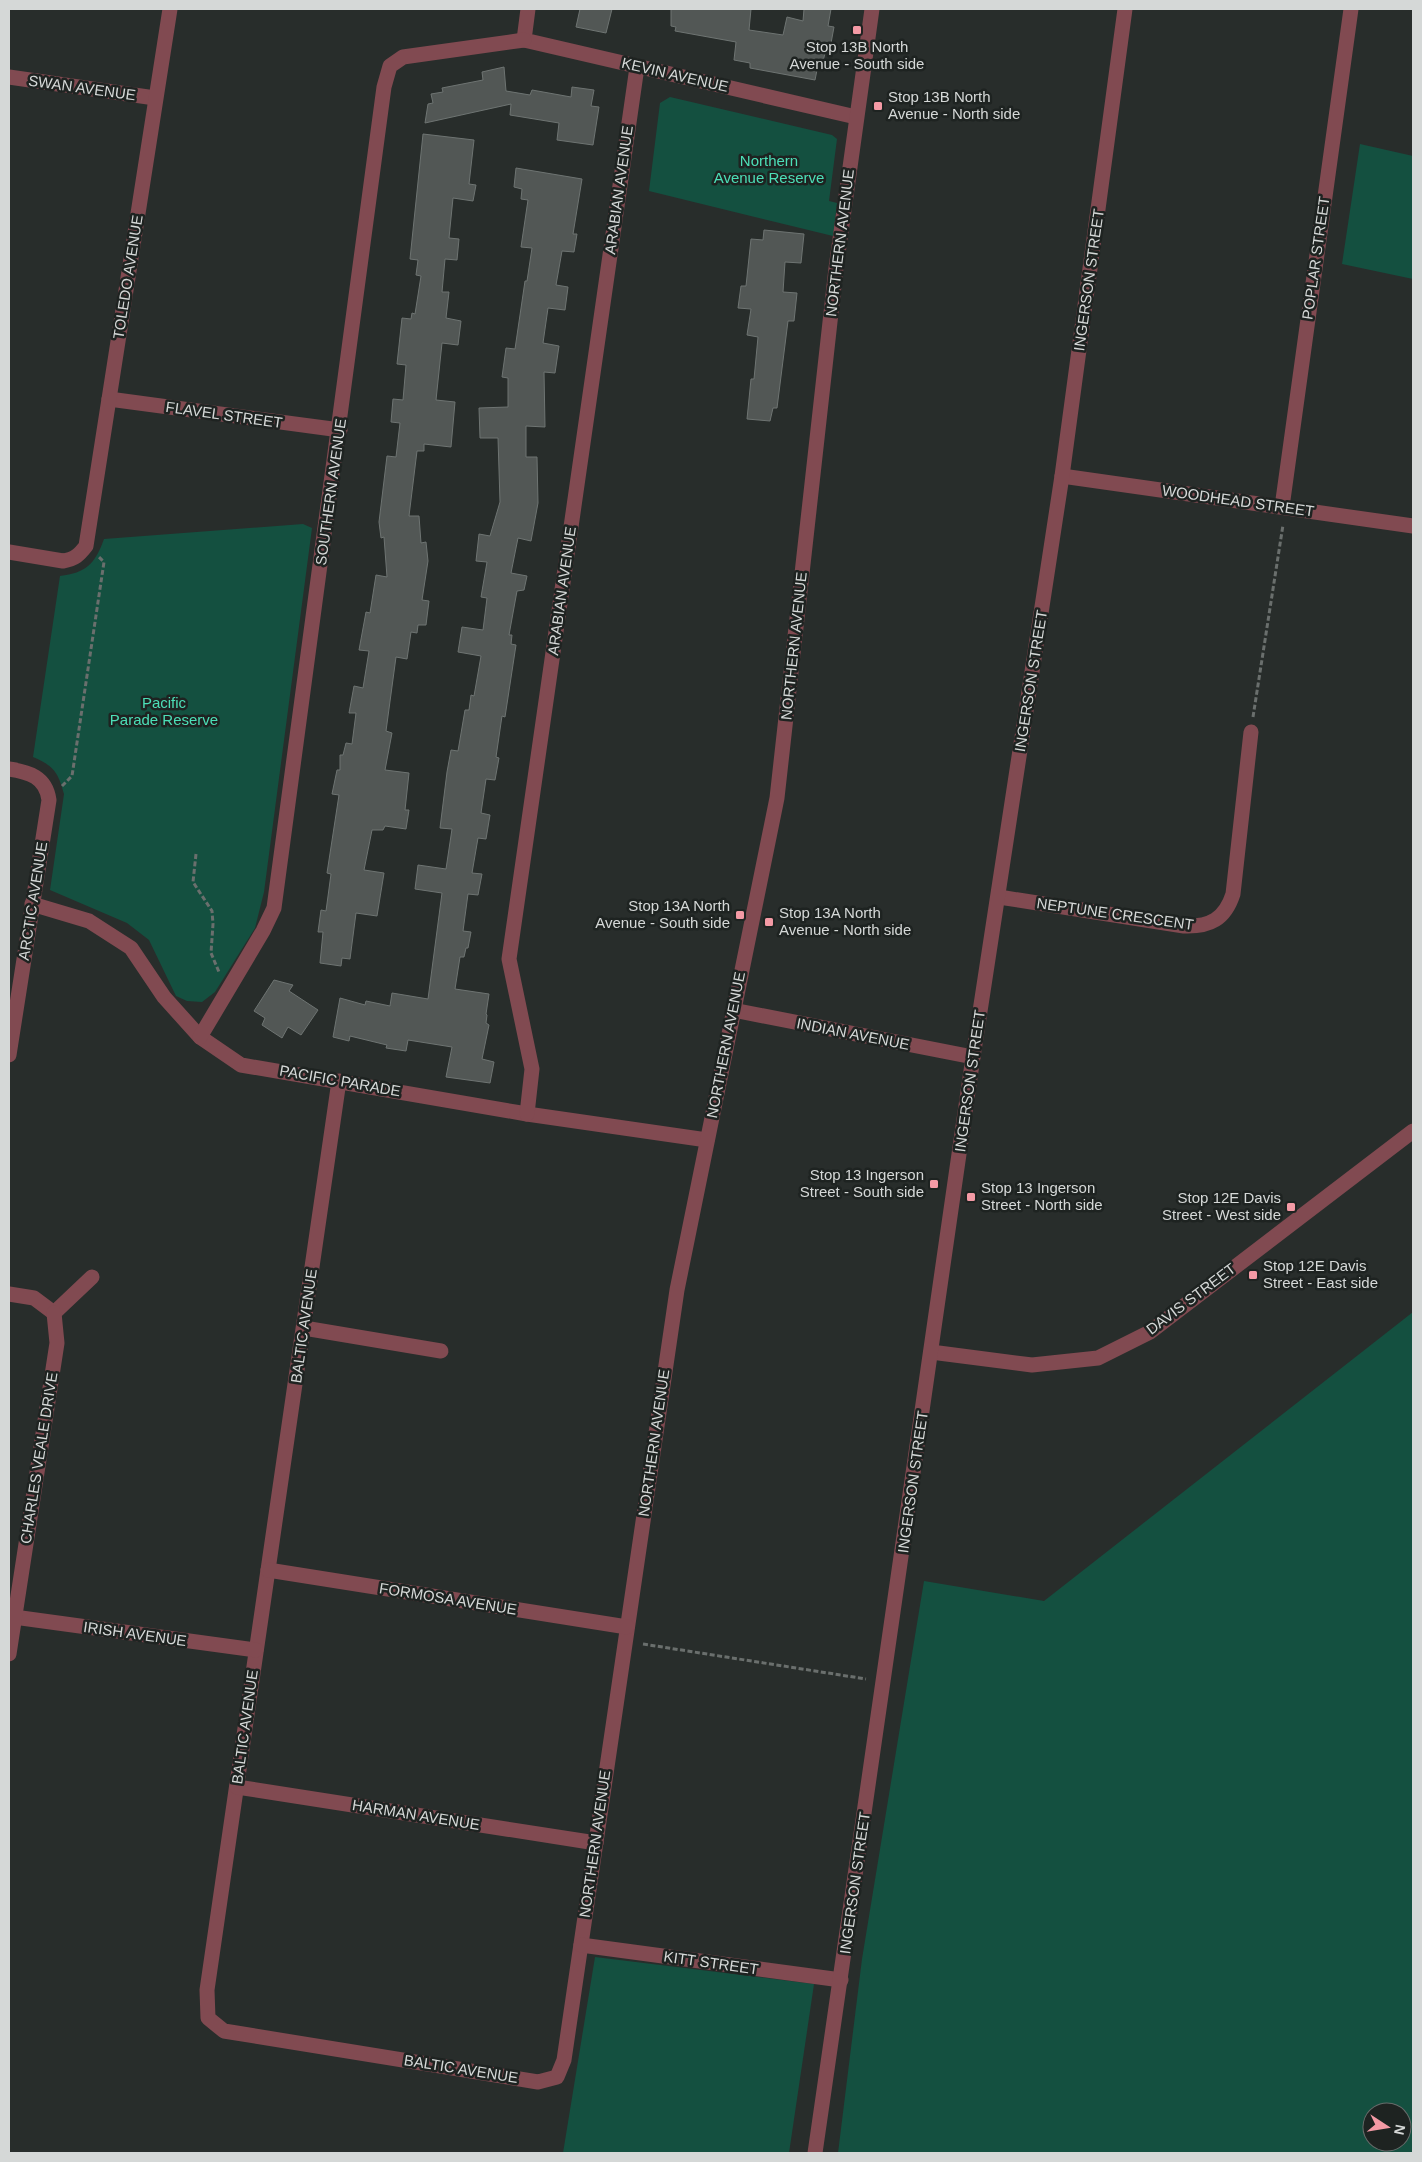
<svg xmlns="http://www.w3.org/2000/svg" width="1422" height="2162" viewBox="0 0 1422 2162" font-family="Arial,sans-serif">
<rect width="100%" height="100%" fill="#282d2b"/>
<g fill="#145040" fill-rule="evenodd">
<polygon points="670,97 832,135 837,139 829,201 837,203 833,236 649,191 660,103"/>
<polygon points="1360,144 1413,156 1413,279 1342,264"/>
<path d="M 303,524 L 312,528 L 264,892 L 255,928 L 215,992 L 202,1002 L 187,1001 L 176,996 L 149,940 L 127,923 L 50,890 L 64,794 C 58,772 54,766 33,757 L 60,576 C 86,573 95,564 104,539 Z"/>
<path d="M 1413,1312 L 1413,2153 L 838,2153 L 862,1959 L 924,1581 L 1044,1601 ZM 1372,2112 L 1402,2112 L 1402,2142 L 1372,2142 Z"/>
<polygon points="595,1957 814,1984 789,2153 563,2153"/>
</g>
<g fill="#525755" stroke="#6e7472">
<polygon points="580,9 612,9 606,33 576,27"/>
<polygon points="671,9 751,9 749,30 783,35 787,17 803,21 804,9 831,9 828,26 834,27 829,54 825,53 822,66 818,65 815,80 750,68 750,63 734,60 736,42 675,31 676,27 671,26"/>
<polygon points="504,67 506,91 530,95 532,90 571,97 572,87 594,90 591,106 599,107 593,145 557,140 559,123 510,115 511,104 425,123 428,104 433,103 431,94 443,92 442,88 483,80 482,72"/>
<polygon points="423,134 474,140 469,184 476,185 473,201 453,198 449,238 459,239 457,260 445,259 442,292 449,292 446,318 461,321 458,345 442,343 436,400 455,402 451,447 424,444 424,451 417,451 409,516 419,516 421,543 426,542 428,561 422,600 429,601 426,625 418,625 417,633 411,632 407,659 396,657 386,731 392,733 385,770 409,773 405,810 409,810 406,829 385,826 383,830 372,830 364,870 384,873 377,916 356,913 350,959 342,958 341,966 320,963 323,932 318,932 321,910 326,911 331,874 327,873 339,795 332,794 337,770 340,770 340,755 343,755 346,743 352,744 356,713 349,713 354,686 363,688 369,651 359,650 366,612 370,613 376,575 387,577 384,537 381,538 379,522 387,456 396,457 400,423 391,422 393,399 403,400 406,365 397,364 402,318 411,319 412,313 415,314 421,276 416,275 418,260 410,259"/>
<polygon points="516,168 582,179 573,234 577,234 574,252 562,251 556,285 568,287 565,310 548,308 543,343 559,346 555,373 544,372 545,427 526,426 526,457 537,457 538,503 531,541 518,538 511,573 527,576 524,590 517,591 509,635 512,635 511,644 516,645 505,717 502,716 496,757 499,758 495,780 486,779 481,813 490,815 486,839 478,838 472,873 482,874 478,895 468,894 463,931 471,932 468,948 466,948 464,957 460,957 455,989 489,994 486,1014 487,1015 486,1023 489,1025 482,1059 494,1062 490,1083 446,1077 452,1047 408,1040 406,1051 386,1048 387,1045 350,1036 349,1041 333,1037 340,998 365,1005 366,1001 390,1006 392,993 428,999 442,893 415,889 418,865 446,869 452,829 440,828 447,772 451,750 458,751 465,710 469,710 471,695 474,696 481,656 458,652 462,627 483,630 487,598 481,597 487,562 476,561 479,534 490,536 500,502 498,438 480,438 479,408 508,407 508,378 502,377 506,348 515,349 525,281 527,281 532,248 521,247 528,200 521,199 522,189 514,187"/>
<polygon points="764,230 804,234 801,263 785,262 783,292 797,293 794,321 788,321 777,408 773,408 770,421 747,419 751,379 754,379 758,337 747,335 751,309 738,308 741,286 746,286 751,239 763,240"/>
<polygon points="274,980 293,985 289,991 318,1010 301,1035 288,1027 282,1038 262,1025 265,1018 254,1011"/>
</g>
<g fill="none" stroke-linecap="round" stroke-linejoin="round">
<g stroke="#6a6f6d" stroke-width="3" stroke-dasharray="5 2.5" stroke-linecap="butt">
<polyline points="1253,717 1283,525"/>
<polyline points="62,786 72,776 104,562 98,556"/>
<polyline points="196,854 193,882 212,911 213,924 211,953 219,972"/>
<polyline points="643,1644 866,1679"/>
</g>
<g stroke="#814a51" stroke-width="15">
<polyline points="528,9 524,40 856,117"/>
<polyline points="9,77 155,98"/>
<polyline points="109,399 340,430"/>
<polyline points="1062,476 1413,526"/>
<polyline points="1282,507 1351,9"/>
<path d="M 9,552 L 63,561 C 75,559 79,555 86,546 L 170,9"/>
<path d="M 9,769 C 29,772 46,777 49,800 L 9,1055"/>
<path d="M 999,897 L 1184,926 C 1210,927 1225,919 1233,894 L 1251,732"/>
<polyline points="32,904 89,921 131,948 164,997 200,1037 241,1065 527,1114 707,1140"/>
<polyline points="733,1010 973,1057"/>
<polyline points="200,1037 263,931 274,908 384,87 390,66 403,57 524,40"/>
<polyline points="339,1081 207,1990 208,2018 224,2031 538,2082 557,2077 564,2060 677,1290 777,798 836,268 872,9"/>
<polyline points="527,1114 532,1069 509,959 637,67"/>
<polyline points="9,1294 34,1298 54,1313"/>
<polyline points="54,1313 92,1277"/>
<polyline points="304,1328 441,1351"/>
<polyline points="931,1352 1032,1365 1098,1358 1150,1332 1413,1131"/>
<polyline points="268,1570 627,1627"/>
<polyline points="14,1617 256,1650"/>
<polyline points="9,1654 57,1343 54,1313"/>
<polyline points="237,1787 596,1843"/>
<polyline points="581,1945 841,1980"/>
<polyline points="815,2153 973,1057 1062,476 1125,9"/>
</g>
</g>
<g fill="#f49aa5" stroke="#1e2321" stroke-width="2">
<rect x="852" y="25" width="10" height="10" rx="2.5"/>
<rect x="873" y="101" width="10" height="10" rx="2.5"/>
<rect x="735" y="910" width="10" height="10" rx="2.5"/>
<rect x="764" y="917" width="10" height="10" rx="2.5"/>
<rect x="929" y="1179" width="10" height="10" rx="2.5"/>
<rect x="966" y="1192" width="10" height="10" rx="2.5"/>
<rect x="1286" y="1202" width="10" height="10" rx="2.5"/>
<rect x="1248" y="1270" width="10" height="10" rx="2.5"/>
</g>
<g text-anchor="middle" stroke-width="5" stroke-linejoin="round" paint-order="stroke">
<g font-size="15" fill="#d5d8d7" stroke="#1e2321" text-anchor="start">
<text x="857" y="52" text-anchor="middle">Stop 13B North<tspan x="857" dy="17">Avenue - South side</tspan></text>
<text x="888" y="102">Stop 13B North<tspan x="888" dy="17">Avenue - North side</tspan></text>
<text x="730" y="911" text-anchor="end">Stop 13A North<tspan x="730" dy="17">Avenue - South side</tspan></text>
<text x="779" y="918">Stop 13A North<tspan x="779" dy="17">Avenue - North side</tspan></text>
<text x="924" y="1180" text-anchor="end">Stop 13 Ingerson<tspan x="924" dy="17">Street - South side</tspan></text>
<text x="981" y="1193">Stop 13 Ingerson<tspan x="981" dy="17">Street - North side</tspan></text>
<text x="1281" y="1203" text-anchor="end">Stop 12E Davis<tspan x="1281" dy="17">Street - West side</tspan></text>
<text x="1263" y="1271">Stop 12E Davis<tspan x="1263" dy="17">Street - East side</tspan></text>
</g>
<g font-size="15" fill="#d5d8d7" stroke="#1e2321">
<text transform="translate(675 75) rotate(13)" y="5">KEVIN AVENUE</text>
<text transform="translate(82 88) rotate(8)" y="5">SWAN AVENUE</text>
<text transform="translate(619 190) rotate(-82)" y="5">ARABIAN AVENUE</text>
<text transform="translate(840 243) rotate(-83)" y="5">NORTHERN AVENUE</text>
<text transform="translate(1316 258) rotate(-82)" y="5">POPLAR STREET</text>
<text transform="translate(128 277) rotate(-81)" y="5">TOLEDO AVENUE</text>
<text transform="translate(1089 280) rotate(-82)" y="5">INGERSON STREET</text>
<text transform="translate(224 415) rotate(8)" y="5">FLAVEL STREET</text>
<text transform="translate(331 492) rotate(-82)" y="5">SOUTHERN AVENUE</text>
<text transform="translate(1238 501) rotate(8)" y="5">WOODHEAD STREET</text>
<text transform="translate(562 591) rotate(-82)" y="5">ARABIAN AVENUE</text>
<text transform="translate(794 646) rotate(-84)" y="5">NORTHERN AVENUE</text>
<text transform="translate(1031 681) rotate(-81)" y="5">INGERSON STREET</text>
<text transform="translate(33 901) rotate(-81)" y="5">ARCTIC AVENUE</text>
<text transform="translate(1115 914) rotate(8)" y="5">NEPTUNE CRESCENT</text>
<text transform="translate(853 1034) rotate(11)" y="5">INDIAN AVENUE</text>
<text transform="translate(726 1045) rotate(-79)" y="5">NORTHERN AVENUE</text>
<text transform="translate(340 1081) rotate(10)" y="5">PACIFIC PARADE</text>
<text transform="translate(970 1081) rotate(-82)" y="5">INGERSON STREET</text>
<text transform="translate(1191 1299) rotate(-37)" y="5">DAVIS STREET</text>
<text transform="translate(304 1326) rotate(-82)" y="5">BALTIC AVENUE</text>
<text transform="translate(654 1443) rotate(-82)" y="5">NORTHERN AVENUE</text>
<text transform="translate(39 1458) rotate(-81)" y="5">CHARLES VEALE DRIVE</text>
<text transform="translate(913 1482) rotate(-82)" y="5">INGERSON STREET</text>
<text transform="translate(448 1599) rotate(9)" y="5">FORMOSA AVENUE</text>
<text transform="translate(135 1634) rotate(8)" y="5">IRISH AVENUE</text>
<text transform="translate(245 1727) rotate(-82)" y="5">BALTIC AVENUE</text>
<text transform="translate(416 1815) rotate(9)" y="5">HARMAN AVENUE</text>
<text transform="translate(595 1844) rotate(-82)" y="5">NORTHERN AVENUE</text>
<text transform="translate(855 1883) rotate(-82)" y="5">INGERSON STREET</text>
<text transform="translate(711 1963) rotate(8)" y="5">KITT STREET</text>
<text transform="translate(461 2069) rotate(9)" y="5">BALTIC AVENUE</text>
</g>
<g font-size="15" fill="#4cdfb7" stroke="#1e2321">
<text x="769" y="166">Northern<tspan x="769" dy="17">Avenue Reserve</tspan></text>
<text x="164" y="708">Pacific<tspan x="164" dy="17">Parade Reserve</tspan></text>
</g>
</g>
<rect width="1422" height="2162" fill="none" stroke="#d5d8d7" stroke-width="20"/>
<g transform="translate(1387 2127) rotate(102)"><circle r="24" fill="#1e2321" stroke="#676b6a"/>
<path d="M0-4L9 19L0 12L-9 19Z" fill="#f49aa5"/>
<text y="-8" font-size="14" font-weight="bold" text-anchor="middle" fill="#d5d8d7">N</text>
</g>
</svg>
